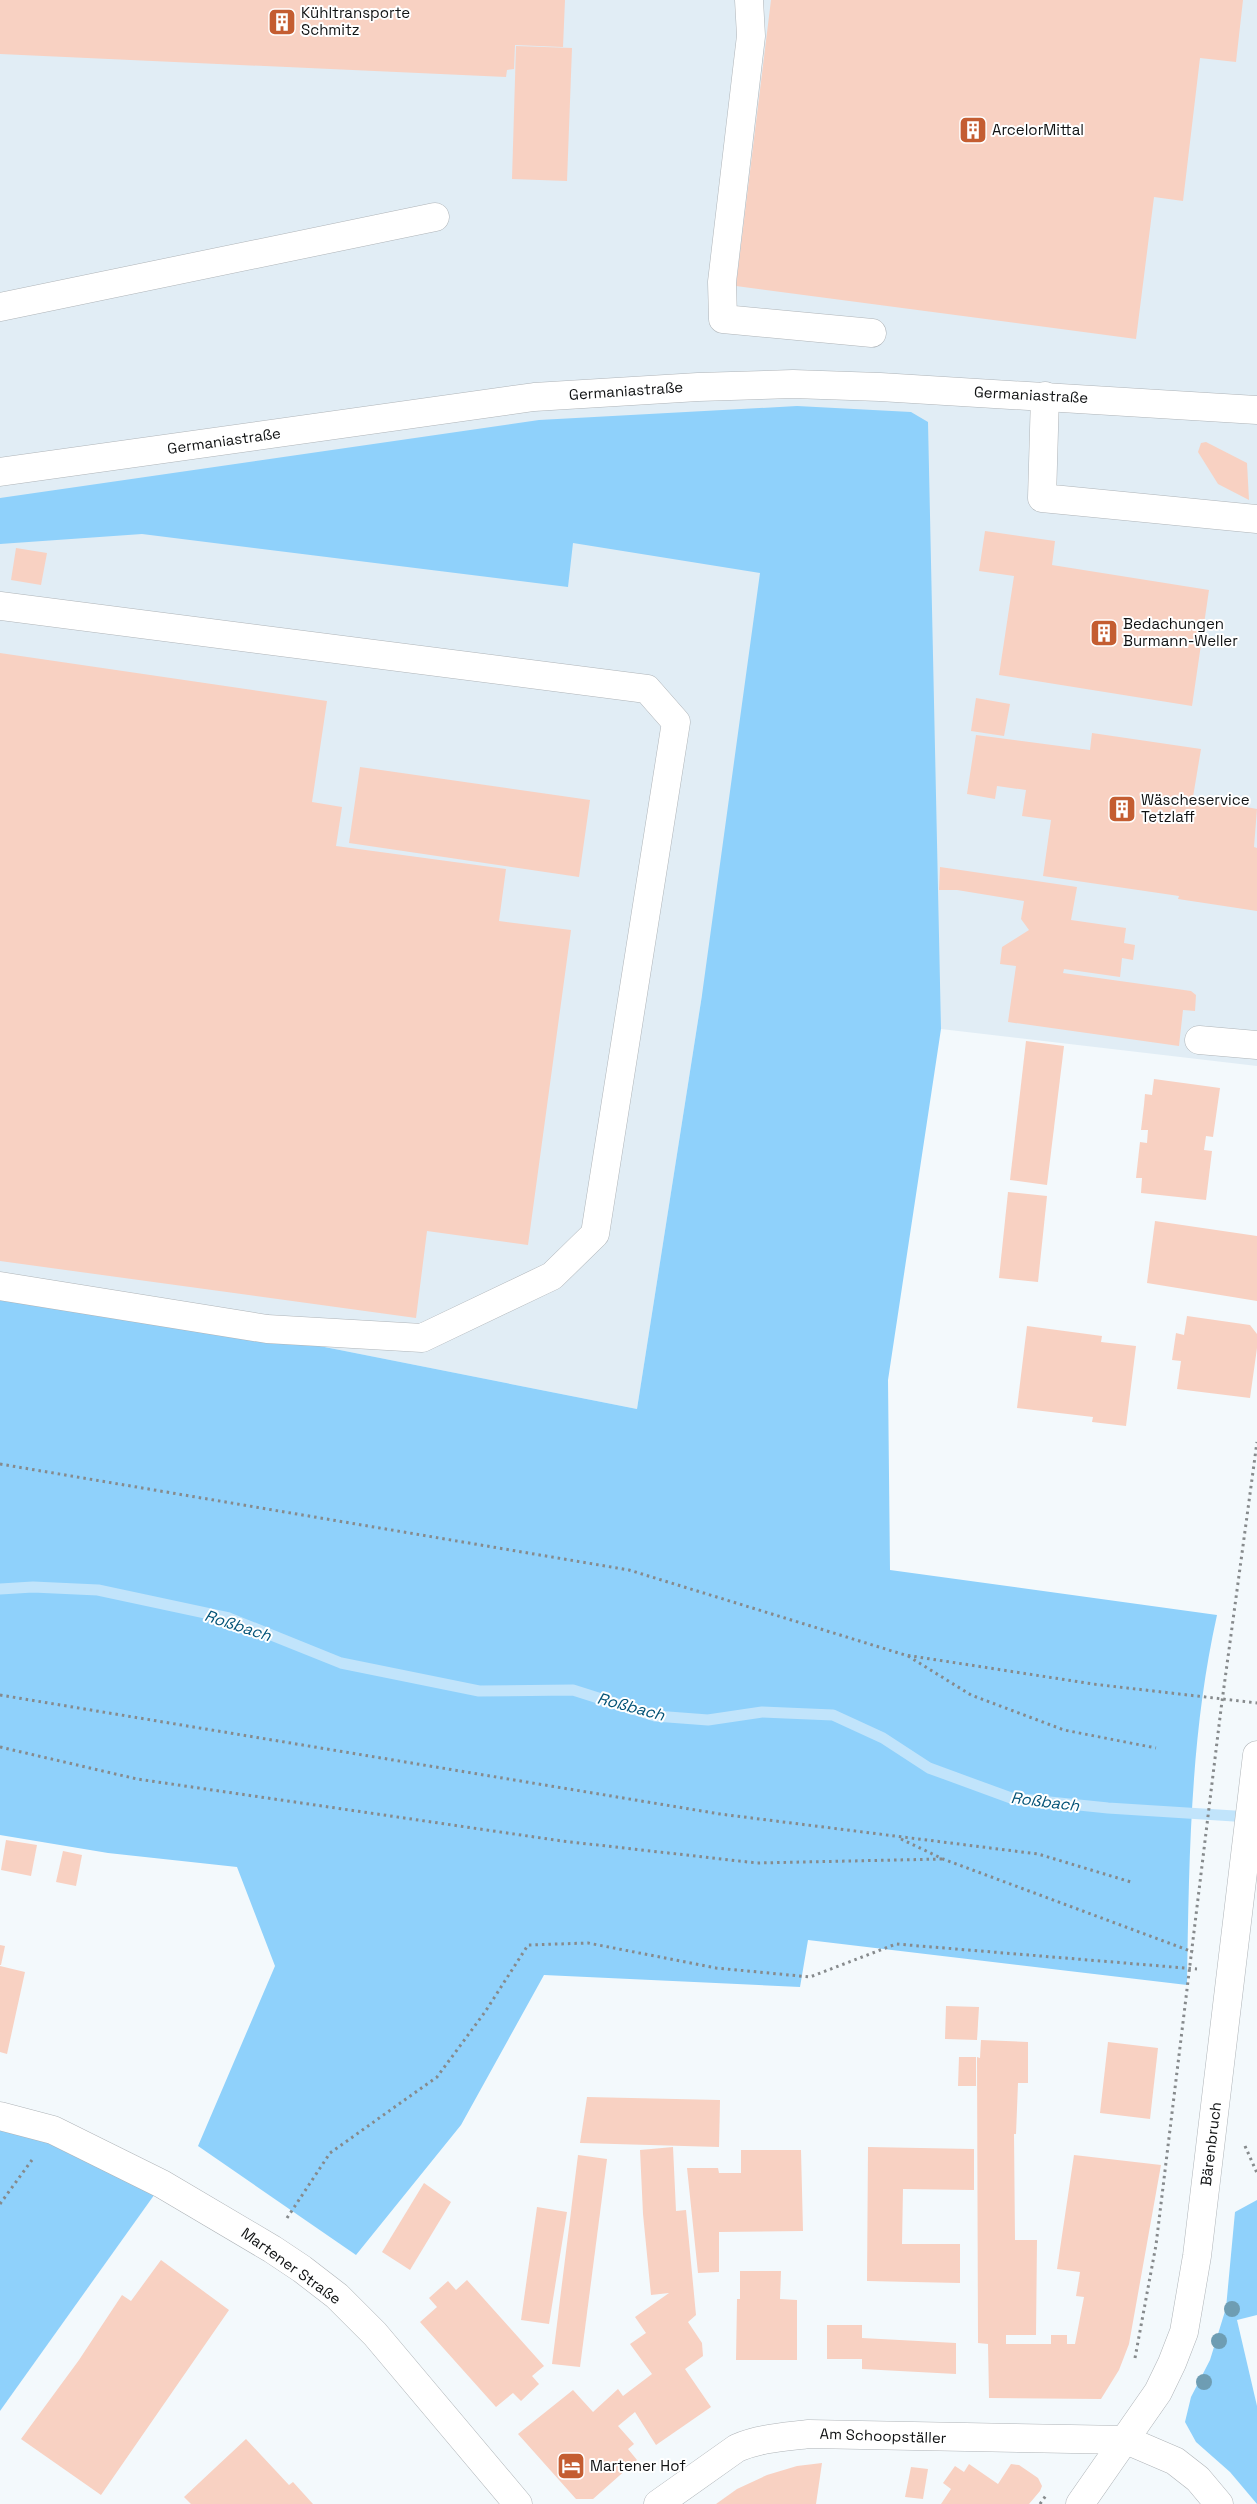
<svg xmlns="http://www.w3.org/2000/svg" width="1257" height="2504" viewBox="0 0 1257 2504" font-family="'Space Grotesk',sans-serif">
<rect width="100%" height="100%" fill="#f3f9fc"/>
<polygon fill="#e1edf5" points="0,0 1257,0 1257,1066 941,1029 702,995 637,1409 244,1331 0,1294"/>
<g fill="#8fd1fb">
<path d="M 797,406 L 911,412 L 928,422 L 941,1029 L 888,1380 L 890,1570 L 1217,1615 C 1190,1736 1189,1861 1187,1985 L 808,1940 L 800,1987 L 544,1975 L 461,2125 L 356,2255 L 198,2146 L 275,1966 L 237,1867 L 108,1853 L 0,1835 L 0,1294 L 244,1331 L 637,1409 L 702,995 L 760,573 L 573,543 L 568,587 L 142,534 L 0,544 L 0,498 L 539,420 Z"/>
<polygon points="0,2116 162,2184 0,2411"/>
<polygon points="1257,2200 1257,2315 1237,2320 1257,2406 1257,2504 1230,2472 1196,2442 1185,2422 1191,2397 1210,2360 1226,2308 1235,2212"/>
</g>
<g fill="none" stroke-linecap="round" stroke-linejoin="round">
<polyline stroke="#c1e4fb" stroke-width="11" points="0,1589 33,1587 98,1590 229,1618 341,1663 479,1691 573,1690 655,1716 708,1720 762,1712 833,1715 883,1738 929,1768 1011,1798 1108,1808 1250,1817"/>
</g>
<g fill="#f8d1c2">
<polygon points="0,0 565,0 563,47 515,45 514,69 507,70 506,77 0,54"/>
<polygon points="771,0 1243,0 1236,62 1200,58 1183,201 1154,197 1136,339 736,286"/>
<polygon points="516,46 572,48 567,181 512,179"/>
<polygon points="1206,442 1247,463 1249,500 1218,484 1198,452 1201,443"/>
<polygon points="985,531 1055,541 1052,565 1209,590 1192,706 999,675 1014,576 979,571"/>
<polygon points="16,548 47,553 41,585 11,580"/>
<polygon points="0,653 327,701 312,802 342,807 336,846 506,869 499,921 571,930 528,1245 427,1231 416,1318 0,1261"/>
<polygon points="976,698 1010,704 1004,736 971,731"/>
<polygon points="1092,733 1201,749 1193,797 1257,809 1254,847 1257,848 1257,911 1178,899 1179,896 1043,876 1051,820 1022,816 1026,790 997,786 995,799 967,794 976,735 1090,750"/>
<polygon points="360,767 590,800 579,877 349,843"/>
<polygon points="940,867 1077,887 1071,920 1126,928 1124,943 1135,945 1133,960 1122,958 1120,977 1064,969 1063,973 1191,991 1196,995 1195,1011 1183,1010 1179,1046 1008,1022 1016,966 1000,964 1002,947 1029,930 1021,919 1024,901 957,890 939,890"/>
<polygon points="1026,1041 1064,1046 1047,1185 1010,1180"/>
<polygon points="1154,1079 1220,1088 1213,1137 1206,1136 1204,1150 1212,1151 1206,1200 1141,1193 1142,1178 1136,1178 1140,1142 1147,1143 1148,1130 1141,1130 1144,1105 1145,1094 1152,1095"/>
<polygon points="1008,1192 1047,1196 1038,1282 999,1278"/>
<polygon points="1155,1221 1257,1236 1257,1301 1147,1283"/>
<polygon points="1187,1316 1250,1325 1257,1334 1257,1348 1250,1398 1177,1389 1181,1361 1172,1360 1176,1333 1184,1335"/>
<polygon points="1027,1326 1102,1336 1101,1342 1136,1346 1126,1426 1092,1422 1093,1417 1017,1408"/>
<polygon points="6,1840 37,1845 31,1876 1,1870"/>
<polygon points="63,1851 82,1855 76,1886 56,1882"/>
<polygon points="0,1945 5,1946 1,1965 0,1965"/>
<polygon points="0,1966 25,1972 7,2054 0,2052"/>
<polygon points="946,2006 979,2007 977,2040 945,2039"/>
<polygon points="981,2040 1028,2042 1028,2083 1018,2083 1016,2134 1014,2134 1015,2240 1037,2240 1036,2335 1006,2335 1006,2344 1051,2344 1051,2335 1067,2335 1067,2344 1075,2344 1084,2297 1076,2296 1080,2272 1057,2269 1074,2155 1161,2165 1129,2344 1119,2370 1101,2399 989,2398 988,2344 978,2343 977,2057 980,2058"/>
<polygon points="1108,2042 1158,2048 1150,2119 1100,2113"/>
<polygon points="959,2057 976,2057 976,2086 958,2086"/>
<polygon points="587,2097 720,2100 719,2147 580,2143"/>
<polygon points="673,2147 676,2211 686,2210 696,2315 688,2322 702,2343 703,2356 685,2369 711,2407 656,2445 635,2412 618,2426 634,2444 628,2449 637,2460 593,2499 576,2499 518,2434 573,2390 593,2412 618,2389 623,2396 652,2374 630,2344 646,2333 635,2317 669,2293 651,2295 643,2214 640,2150"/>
<polygon points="868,2147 974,2149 974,2190 903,2189 902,2244 960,2244 960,2283 867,2281"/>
<polygon points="741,2150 801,2150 803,2231 719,2232 719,2272 698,2273 687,2168 718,2168 719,2173 741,2173"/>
<polygon points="578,2155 607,2159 580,2367 552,2364"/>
<polygon points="424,2183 451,2202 410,2270 382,2252"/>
<polygon points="537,2207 567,2212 549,2324 521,2320"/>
<polygon points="161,2260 229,2310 101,2495 21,2439 79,2360 122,2295 131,2301"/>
<polygon points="740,2271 781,2271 780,2299 797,2300 797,2360 736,2360 737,2299 740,2299"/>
<polygon points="467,2280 544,2366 532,2376 539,2384 521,2401 513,2393 496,2407 420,2322 437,2307 429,2298 448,2281 456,2290"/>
<polygon points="827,2325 862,2325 862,2338 956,2343 956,2374 862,2369 862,2359 827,2359"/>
<polygon points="246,2439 289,2485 293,2482 313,2504 191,2504 184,2497"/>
<polygon points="822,2463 816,2504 716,2504 737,2489 767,2475 797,2466"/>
<polygon points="969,2464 998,2484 1011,2464 1019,2465 1038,2478 1042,2486 1040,2491 1029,2504 941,2504 951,2489 943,2483 955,2466 964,2472"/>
<polygon points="911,2467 928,2469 923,2499 905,2497"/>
</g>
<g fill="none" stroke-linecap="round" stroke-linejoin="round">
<defs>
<g id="minor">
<polyline points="749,0 751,36 722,282 723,319 872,333"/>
<polyline points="0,307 435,217"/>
<polyline points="1045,396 1042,498 1257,519"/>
<polyline points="0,472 534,397 698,387 793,384 880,387 1257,410"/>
<polyline points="0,606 647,689 676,722 595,1234 552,1276 422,1338 267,1329 0,1286"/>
<polyline points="1199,1040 1257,1045"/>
<polyline points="0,2116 53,2130 162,2184 272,2249 302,2269 337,2296 375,2334 518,2504"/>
<polyline points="1126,2440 1175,2461 1198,2479 1219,2504"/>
</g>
<g id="major">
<path d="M 658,2504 L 737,2448 C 760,2438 785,2437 809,2434 L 1126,2440"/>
<polyline points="1080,2504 1158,2392 1172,2363 1184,2332 1197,2256 1257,1755"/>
</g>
</defs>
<use href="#minor" stroke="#afb4b8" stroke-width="29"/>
<use href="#major" stroke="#afb4b8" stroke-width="29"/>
<g stroke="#868a8c" stroke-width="3" stroke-dasharray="2.5 4" stroke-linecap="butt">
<polyline points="0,1464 629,1570 905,1655 1093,1684 1257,1703"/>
<polyline points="908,1656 971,1695 1064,1730 1156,1748"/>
<polyline points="0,1695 720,1814 1038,1854 1131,1882"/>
<polyline points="0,1747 137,1779 562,1841 757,1863 943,1859"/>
<polyline points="901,1839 943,1859 1193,1952"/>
<polyline points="1245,2146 1257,2173"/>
<polyline points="0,2204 32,2160"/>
<polyline points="287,2218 330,2153 437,2077 485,2012 528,1945 588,1943 716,1968 810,1977 896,1944 1197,1969"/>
<polyline points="1135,2358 1156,2245 1221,1709 1257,1442"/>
<polyline points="1040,2504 1047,2494"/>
</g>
<use href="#minor" stroke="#fff" stroke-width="28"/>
<use href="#major" stroke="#fff" stroke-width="28"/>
</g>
<g fill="#6e9db3">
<circle cx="1232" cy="2309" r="8"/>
<circle cx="1219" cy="2341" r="8"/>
<circle cx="1204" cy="2382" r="8"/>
</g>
<defs>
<symbol id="building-square" viewBox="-11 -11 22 22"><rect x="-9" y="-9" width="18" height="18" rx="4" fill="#c45d31" stroke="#fff"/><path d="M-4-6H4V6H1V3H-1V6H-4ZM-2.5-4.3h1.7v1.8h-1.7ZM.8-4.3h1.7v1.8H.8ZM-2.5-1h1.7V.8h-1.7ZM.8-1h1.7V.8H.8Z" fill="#fff"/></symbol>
<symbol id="hotel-square" viewBox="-11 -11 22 22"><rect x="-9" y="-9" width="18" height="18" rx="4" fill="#c45d31" stroke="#fff"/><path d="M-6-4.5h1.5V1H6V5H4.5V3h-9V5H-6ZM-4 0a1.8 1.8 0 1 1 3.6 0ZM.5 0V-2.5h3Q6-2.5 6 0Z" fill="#fff"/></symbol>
</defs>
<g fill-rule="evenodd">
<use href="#building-square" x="266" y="6" width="32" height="32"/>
<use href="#building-square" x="957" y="114" width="32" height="32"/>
<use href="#building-square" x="1088" y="617" width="32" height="32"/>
<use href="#building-square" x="1106" y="793" width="32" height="32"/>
<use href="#hotel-square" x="555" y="2450" width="32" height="32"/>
</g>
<g text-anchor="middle" stroke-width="4" stroke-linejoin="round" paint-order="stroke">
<g font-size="15" fill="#101213" stroke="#fff" text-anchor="start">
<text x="301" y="18">Kühltransporte<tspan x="301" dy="17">Schmitz</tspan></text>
<text x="992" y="135">ArcelorMittal</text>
<text x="1123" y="629">Bedachungen<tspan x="1123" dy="17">Burmann-Weller</tspan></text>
<text x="1141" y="805">Wäscheservice<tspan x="1141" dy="17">Tetzlaff</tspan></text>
<text x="590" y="2471">Martener Hof</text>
</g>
<g font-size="15" fill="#101213" stroke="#fff">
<text transform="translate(626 391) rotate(-4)" y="5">Germaniastraße</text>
<text transform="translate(1031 395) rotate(3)" y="5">Germaniastraße</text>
<text transform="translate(224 441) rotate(-8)" y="5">Germaniastraße</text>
<text transform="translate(1211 2144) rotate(-83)" y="5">Bärenbruch</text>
<text transform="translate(291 2266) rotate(36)" y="5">Martener Straße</text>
<text transform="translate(883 2436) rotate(2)" y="5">Am Schoopställer</text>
</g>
<g font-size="16" font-style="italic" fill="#035377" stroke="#fff">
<text transform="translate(238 1625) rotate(18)" y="6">Roßbach</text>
<text transform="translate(631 1706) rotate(15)" y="6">Roßbach</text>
<text transform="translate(1045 1801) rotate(7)" y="6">Roßbach</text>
</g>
</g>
</svg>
